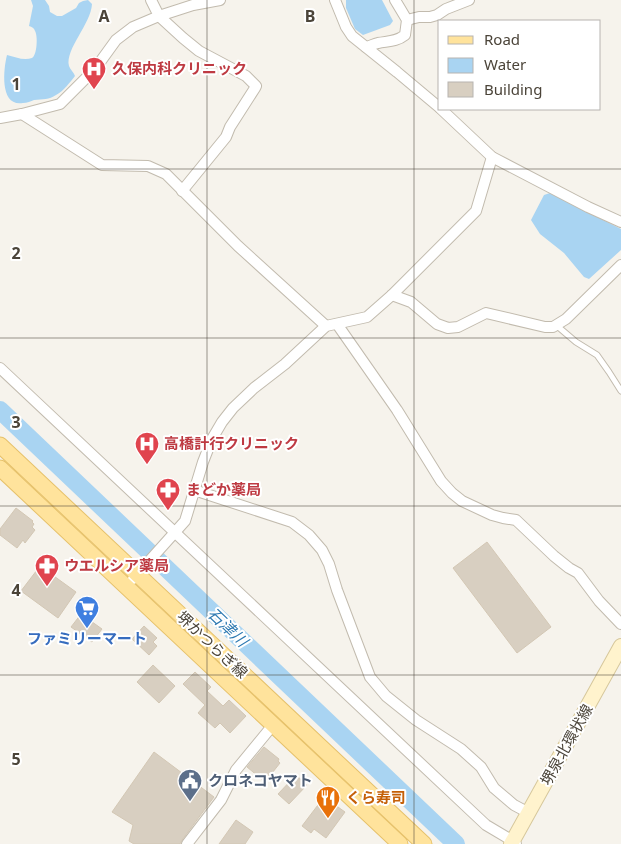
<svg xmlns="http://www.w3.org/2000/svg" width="621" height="844" viewBox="0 0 621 844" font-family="'Noto Sans','Noto Sans JP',sans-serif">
<rect width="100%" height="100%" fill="#f6f3ec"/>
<g fill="#a9d4f2">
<path d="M 31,0 L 45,0 L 49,6 L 50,12 L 57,16 L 62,16 L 76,8 L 79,3 L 83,1 L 88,0 L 92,4 C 91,24 65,49 69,66 C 70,69 74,73 75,76 C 70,82 64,91 56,95 C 49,100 43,99 34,100 C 31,101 27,103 23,103 C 0,107 3,71 7,55 C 15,57 24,61 32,58 C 37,55 38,36 35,31 C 34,28 32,27 29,26 L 33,6 Z"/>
<polygon points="346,0 382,0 393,21 390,25 363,35 355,29 346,8"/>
<polygon points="550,193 621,229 621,250 589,279 584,277 564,253 540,234 531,220 544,195"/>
</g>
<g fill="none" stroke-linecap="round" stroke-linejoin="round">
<polyline stroke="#a9d4f2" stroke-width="18" points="0,410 456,844"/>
</g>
<g fill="#d8cfc1" stroke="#d3c7b4">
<polygon points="16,508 33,521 32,522 34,524 32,527 35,530 25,543 23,540 17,548 0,535 0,529"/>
<polygon points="487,542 551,627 517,653 453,568"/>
<polygon points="40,566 76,592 58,618 21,591"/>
<polygon points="81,614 102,629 92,642 71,627"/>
<polygon points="144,626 157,638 153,642 157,646 149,655 132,639"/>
<polygon points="153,665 175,686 159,703 137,682"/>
<polygon points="195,672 211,687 207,691 223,706 229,700 246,716 230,733 220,723 215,728 198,713 205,705 183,684"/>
<polygon points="264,747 279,759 278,761 280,763 265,782 247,767"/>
<polygon points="154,752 214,797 182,840 180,844 134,844 129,841 133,825 112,812"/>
<polygon points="296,775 307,785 289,804 278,794"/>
<polygon points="324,797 345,812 326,838 314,829 311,833 302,826"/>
<polygon points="236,820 253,832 245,844 219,844"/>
</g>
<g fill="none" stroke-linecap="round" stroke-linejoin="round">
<defs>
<polyline id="lane" points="556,325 576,342 597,355 609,372 621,391"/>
<g id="street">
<polyline points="151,0 159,16 183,38 199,51 246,76 256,86 255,88 230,127 226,137 182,191"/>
<polyline points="335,0 346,27 352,36 397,72 440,108"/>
<polyline points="407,20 419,17 430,17 437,15 446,9 469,0"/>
<path d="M 366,47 C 370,46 374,44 378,43 C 388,41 396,42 405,35 L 407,20 L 395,0"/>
<polyline points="441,109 492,157 588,207 621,222"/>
<polyline points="22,114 102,165 148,166 166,174 238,246 326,326"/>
<polyline points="0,118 22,114 60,104 95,69 116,40 133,27 159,16 193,5 220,0"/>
<polyline points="392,295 411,302 437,324 448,328 458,327 486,313 545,327 553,327 566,319 621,265"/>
<polyline points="337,324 397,410 441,481 452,493 462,501 492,515 503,518 516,520 554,556 569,568 578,573 599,601 621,624"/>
<polyline points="0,368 486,825 513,841 516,844"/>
<polyline points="194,490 292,522 309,535 322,550 329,564 337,590 370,677 386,696 416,720 461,749 481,767 494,788 514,805 529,813"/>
<polyline points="133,579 185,521 203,462 212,439 222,422 233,408 254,388 285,364 326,326 367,317 392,295 476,211 492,157"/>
<polyline points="187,844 221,800 236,770 273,725"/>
</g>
<polyline id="secondary" points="511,844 621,646"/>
<g id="primary">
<polyline points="0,445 424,844"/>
<polyline points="0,468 400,844"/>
</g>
</defs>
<use href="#lane" stroke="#c2bbae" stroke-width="7"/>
<use href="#street" stroke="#c2bbae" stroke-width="12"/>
<use href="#secondary" stroke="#d6c79b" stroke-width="16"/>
<use href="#primary" stroke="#e6c16a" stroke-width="17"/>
<use href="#lane" stroke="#fff" stroke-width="5"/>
<use href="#street" stroke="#fff" stroke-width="10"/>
<use href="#secondary" stroke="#fff3cd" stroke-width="14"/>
<use href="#primary" stroke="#ffe39c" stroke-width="15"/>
</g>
<path fill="none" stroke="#4b4439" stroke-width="1" stroke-opacity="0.55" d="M 207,0 L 207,844M 414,0 L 414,844M 0,169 L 621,169M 0,338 L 621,338M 0,506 L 621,506M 0,675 L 621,675"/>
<defs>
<symbol id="hospital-pin" viewBox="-11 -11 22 30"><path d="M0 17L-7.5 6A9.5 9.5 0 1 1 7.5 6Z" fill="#e0444e" stroke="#fff"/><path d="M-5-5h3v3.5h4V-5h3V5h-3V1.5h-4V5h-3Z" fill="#fff"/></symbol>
<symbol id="pharmacy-pin" viewBox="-11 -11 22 30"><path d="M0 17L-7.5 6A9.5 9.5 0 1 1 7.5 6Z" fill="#e0444e" stroke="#fff"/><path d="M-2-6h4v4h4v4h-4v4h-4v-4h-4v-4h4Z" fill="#fff"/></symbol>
<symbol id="supermarket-pin" viewBox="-11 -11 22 30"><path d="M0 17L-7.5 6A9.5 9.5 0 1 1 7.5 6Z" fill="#3f7fe0" stroke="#fff"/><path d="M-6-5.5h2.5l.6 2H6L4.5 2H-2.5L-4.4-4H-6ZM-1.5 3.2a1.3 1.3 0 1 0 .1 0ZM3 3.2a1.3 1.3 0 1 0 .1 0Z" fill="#fff"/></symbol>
<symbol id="civic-pin" viewBox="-11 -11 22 30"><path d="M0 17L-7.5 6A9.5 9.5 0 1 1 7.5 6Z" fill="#5c6f8a" stroke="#fff"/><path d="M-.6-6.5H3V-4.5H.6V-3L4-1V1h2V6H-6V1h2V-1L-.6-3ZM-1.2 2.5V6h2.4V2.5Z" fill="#fff"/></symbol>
<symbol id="restaurant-pin" viewBox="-11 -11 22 30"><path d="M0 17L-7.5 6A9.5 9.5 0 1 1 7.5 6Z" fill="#e8710a" stroke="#fff"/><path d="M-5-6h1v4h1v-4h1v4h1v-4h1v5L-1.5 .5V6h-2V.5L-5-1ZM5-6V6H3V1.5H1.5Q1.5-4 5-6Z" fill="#fff"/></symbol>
</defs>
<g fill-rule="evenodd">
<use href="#hospital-pin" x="80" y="55" width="28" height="38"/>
<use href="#hospital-pin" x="133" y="430" width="28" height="38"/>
<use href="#pharmacy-pin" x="154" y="476" width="28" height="38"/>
<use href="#pharmacy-pin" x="33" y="552" width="28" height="38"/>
<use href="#supermarket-pin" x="73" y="594" width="28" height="38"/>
<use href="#civic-pin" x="176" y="767" width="28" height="38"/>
<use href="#restaurant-pin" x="314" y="784" width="28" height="38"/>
</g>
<g text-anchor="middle" stroke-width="4" stroke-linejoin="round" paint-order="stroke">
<g font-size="15" font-weight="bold" fill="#be3a42" stroke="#fff" text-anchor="start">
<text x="112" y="74">久保内科クリニック</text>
<text x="164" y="449">高橋計行クリニック</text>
<text x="186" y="495">まどか薬局</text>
<text x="64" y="571">ウエルシア薬局</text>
</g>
<g font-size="15" font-weight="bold" fill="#366cbe" stroke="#fff">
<text x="87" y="644">ファミリーマート</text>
</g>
<g font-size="15" fill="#4b4439" stroke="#fff">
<text transform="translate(212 645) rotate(43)" y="5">堺かつらぎ線</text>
<text transform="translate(567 745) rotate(-61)" y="5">堺泉北環状線</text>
</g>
<g font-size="15" font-weight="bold" fill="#4e5e75" stroke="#fff" text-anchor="start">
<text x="208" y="786">クロネコヤマト</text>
</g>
<g font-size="15" font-weight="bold" fill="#c56008" stroke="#fff" text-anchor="start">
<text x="346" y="803">くら寿司</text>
</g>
<g font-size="16" font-style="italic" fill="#2e7ab2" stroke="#fff">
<text transform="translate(228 627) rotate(44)" y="6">石津川</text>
</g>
</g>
<g font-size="16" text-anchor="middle" font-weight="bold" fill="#4b4439" stroke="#fff" stroke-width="4" stroke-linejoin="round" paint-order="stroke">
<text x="104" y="22">A</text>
<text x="310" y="22">B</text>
<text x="16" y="90">1</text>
<text x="16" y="259">2</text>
<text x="16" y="428">3</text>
<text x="16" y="596">4</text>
<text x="16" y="765">5</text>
</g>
<rect x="438" y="20" width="162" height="90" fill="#ffffff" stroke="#b7b4b0"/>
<rect x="448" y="36" width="25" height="8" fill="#ffe39c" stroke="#b7b4b0"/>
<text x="484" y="45" font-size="15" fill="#4b4439">Road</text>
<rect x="448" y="58" width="25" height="15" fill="#a9d4f2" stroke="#b7b4b0"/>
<text x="484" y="70" font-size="15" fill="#4b4439">Water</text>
<rect x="448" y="82" width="25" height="15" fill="#d8cfc1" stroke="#b7b4b0"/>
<text x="484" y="95" font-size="15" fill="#4b4439">Building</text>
</svg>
